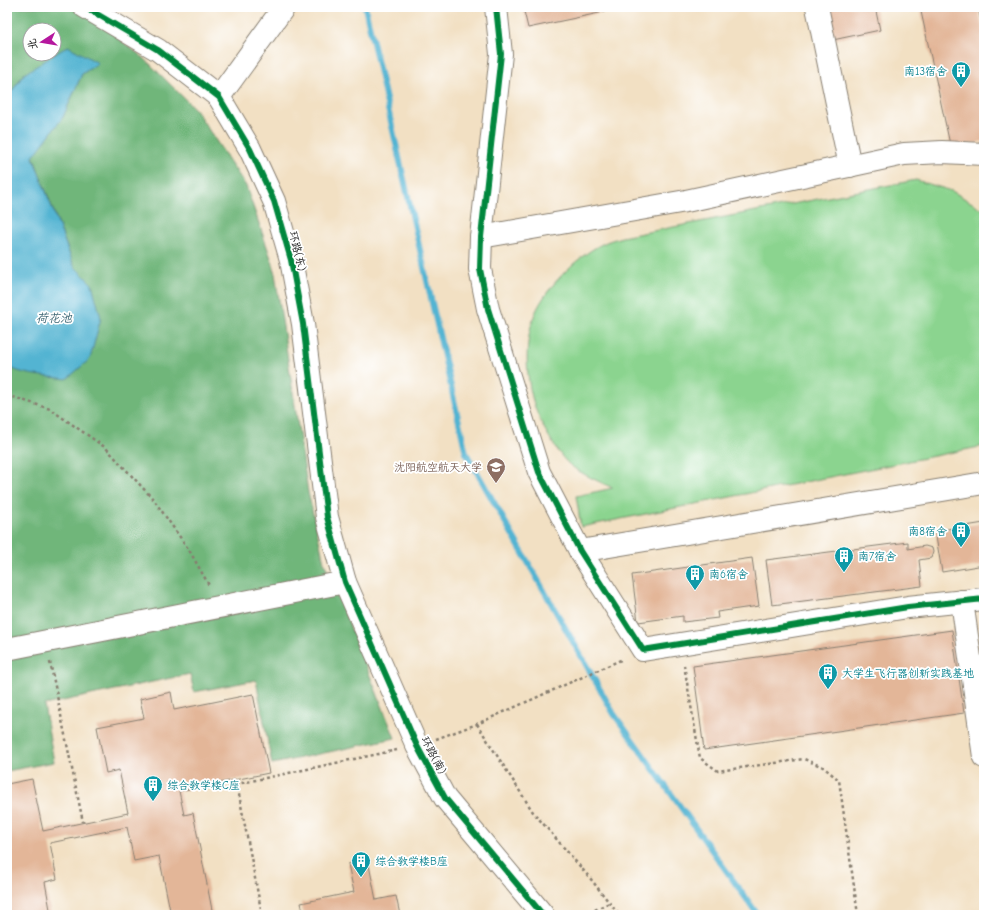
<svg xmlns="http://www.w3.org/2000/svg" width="991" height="922" viewBox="0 0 991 922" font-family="'Comic Neue','LXGW WenKai TC',sans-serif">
<rect width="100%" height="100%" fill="#fff"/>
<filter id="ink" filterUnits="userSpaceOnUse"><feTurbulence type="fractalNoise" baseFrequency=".025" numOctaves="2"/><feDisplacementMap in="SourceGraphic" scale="8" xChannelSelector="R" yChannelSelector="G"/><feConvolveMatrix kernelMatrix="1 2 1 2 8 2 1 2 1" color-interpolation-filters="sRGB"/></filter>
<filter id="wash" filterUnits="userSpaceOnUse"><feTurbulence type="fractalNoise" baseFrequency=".012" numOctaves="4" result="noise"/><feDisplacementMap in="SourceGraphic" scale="16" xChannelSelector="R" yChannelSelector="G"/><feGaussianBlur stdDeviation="0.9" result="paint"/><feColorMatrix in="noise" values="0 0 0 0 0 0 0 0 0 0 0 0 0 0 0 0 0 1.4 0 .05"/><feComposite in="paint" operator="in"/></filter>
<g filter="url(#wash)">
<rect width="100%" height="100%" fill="#f2e0c3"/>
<path fill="#8bd48f" stroke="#547856" d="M 916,180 L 952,191 L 984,210 L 984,446 L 581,527 L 576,496 L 613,488 C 598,481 583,475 570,465 C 560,457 551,440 544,428 C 527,397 522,353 533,319 C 542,291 576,257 602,244 C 608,241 615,239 622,237 Z"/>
<path fill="#70b67a" stroke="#46694b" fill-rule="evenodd" d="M 7,7 L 69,7 L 96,21 L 145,59 L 195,109 L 246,186 L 274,267 L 308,492 L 324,562 L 395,738 L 272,764 L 256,680 L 194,692 L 190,674 L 44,705 L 54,762 L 7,771 L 7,365 L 10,369 L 92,284 L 74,266 L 33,156 L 63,117 L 82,74 L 98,63 L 24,74 L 7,98 ZM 30,30 L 54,30 L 54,54 L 30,54 Z"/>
<path fill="#53b4d2" stroke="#386877" d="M 68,46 L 98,63 L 82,74 L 63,117 L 33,157 L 74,266 L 92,284 L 101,318 L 90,359 L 67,379 C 53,377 16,375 7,365 L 7,98 L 24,74 Z"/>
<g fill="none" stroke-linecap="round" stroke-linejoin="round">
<polyline stroke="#53b4d2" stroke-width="6" points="365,7 466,453 614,714 758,915"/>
</g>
<g id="blocks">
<g fill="#e3b698">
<polygon points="523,7 623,7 623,8 528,28"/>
<polygon points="821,7 875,7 880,30 828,41"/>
<polygon points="920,7 978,7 984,35 984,141 951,149"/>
<polygon points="984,523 984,565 942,572 935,531"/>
<polygon points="908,542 908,549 925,546 932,548 933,552 931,558 919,560 922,586 772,605 766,560"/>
<polygon points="752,558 759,606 717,612 718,618 683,622 683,616 638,622 632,575"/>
<polygon points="952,630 964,713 704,750 693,666"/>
<polygon points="171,692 174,710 253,694 269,773 179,791 184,815 193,813 213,915 171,915 159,856 134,861 127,827 50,843 57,879 45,882 51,915 7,915 7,784 32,779 43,831 128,813 119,770 106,773 97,727 144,718 140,699"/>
<polygon points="368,860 376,900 396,896 400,915 304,915 301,903 354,892 348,864"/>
</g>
</g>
</g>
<g filter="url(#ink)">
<use href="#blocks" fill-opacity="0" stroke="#877e70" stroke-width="1"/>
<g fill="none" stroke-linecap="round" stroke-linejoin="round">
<defs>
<g id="street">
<polyline points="85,7 158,50 219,97 250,149 274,201 291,260 303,324 327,517 345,582 417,746 445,798 543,915"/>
<polyline points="496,7 501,54 481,237 480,269 488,309 539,472 580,551 643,650 908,607 984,599"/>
<polyline points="817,7 850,166"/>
<polyline points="219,97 284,7"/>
<polyline points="481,237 686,201 904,154 942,152 984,154"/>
<polyline points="580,551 984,483"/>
<polyline points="962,601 984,757"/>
<polyline points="7,649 345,582"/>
</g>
</defs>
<use href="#street" stroke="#877e70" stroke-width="24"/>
<g stroke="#877e70" stroke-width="2.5" stroke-dasharray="3 3" stroke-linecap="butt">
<polyline points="7,395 50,409 106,448 154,500 189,550 210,587"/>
<polyline points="50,662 83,822"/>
<polyline points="684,665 700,758 718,771 804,759 823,767 839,780 858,915"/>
<polyline points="477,724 533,812 590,878 619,915"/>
<polyline points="436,739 477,724 623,659"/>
<polyline points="262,915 237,784 397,750"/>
<polyline points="584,915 609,903"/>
</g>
<use href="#street" stroke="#fff" stroke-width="22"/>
<defs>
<g id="cycleway">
<polyline points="85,7 158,50 219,97 250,149 274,201 291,260 303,324 327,517 345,582 417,746 445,798 543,915"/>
<polyline points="496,7 501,54 481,237 480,269 488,309 539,472 580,551 643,650 908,607 984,599"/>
</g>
</defs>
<use href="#cycleway" stroke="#fff" stroke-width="8"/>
<use href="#cycleway" stroke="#00873e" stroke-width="6"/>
</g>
</g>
<defs>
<symbol id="building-pin" viewBox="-11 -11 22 30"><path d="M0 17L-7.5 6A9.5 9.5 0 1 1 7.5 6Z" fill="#0f9aa8" stroke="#fff"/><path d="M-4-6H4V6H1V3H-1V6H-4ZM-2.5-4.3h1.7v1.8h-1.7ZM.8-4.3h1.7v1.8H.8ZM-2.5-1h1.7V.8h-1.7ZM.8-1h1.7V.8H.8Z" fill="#fff"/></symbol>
<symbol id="university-pin" viewBox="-11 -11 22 30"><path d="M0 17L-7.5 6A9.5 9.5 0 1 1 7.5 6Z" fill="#8d6e63" stroke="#fff"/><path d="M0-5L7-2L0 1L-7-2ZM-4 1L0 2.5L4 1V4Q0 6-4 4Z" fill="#fff"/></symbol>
</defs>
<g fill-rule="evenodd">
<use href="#building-pin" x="950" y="60" width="22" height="30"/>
<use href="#university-pin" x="485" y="456" width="22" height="30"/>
<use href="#building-pin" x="950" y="520" width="22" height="30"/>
<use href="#building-pin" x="833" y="545" width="22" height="30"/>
<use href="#building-pin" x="684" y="563" width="22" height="30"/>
<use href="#building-pin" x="817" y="662" width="22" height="30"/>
<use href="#building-pin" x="142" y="774" width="22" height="30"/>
<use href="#building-pin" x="350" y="850" width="22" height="30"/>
</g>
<g text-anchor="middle" stroke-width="3.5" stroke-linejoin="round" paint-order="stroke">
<g font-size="11" fill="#0d838f" stroke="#fff" text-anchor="start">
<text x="947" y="75" text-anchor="end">南13宿舍</text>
<text x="947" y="535" text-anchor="end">南8宿舍</text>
<text x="858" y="560">南7宿舍</text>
<text x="709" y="578">南6宿舍</text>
<text x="842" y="677">大学生飞行器创新实践基地</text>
<text x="167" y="789">综合教学楼C座</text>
<text x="375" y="865">综合教学楼B座</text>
</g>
<g font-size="11" fill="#1c1c1c" stroke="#fff">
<text transform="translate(298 251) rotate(76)" y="4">环路(东)</text>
<text transform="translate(434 755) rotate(62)" y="4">环路(南)</text>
</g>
<g font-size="11" fill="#785e54" stroke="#fff" text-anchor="end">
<text x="482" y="471">沈阳航空航天大学</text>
</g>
<g font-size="12" font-style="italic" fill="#35606e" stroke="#fff">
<text x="54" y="322">荷花池</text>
</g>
</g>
<rect width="991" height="922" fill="none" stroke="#fff" stroke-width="24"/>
<g transform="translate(42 42) rotate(258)"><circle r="19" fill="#ffffff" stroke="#a4a4a4"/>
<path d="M0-3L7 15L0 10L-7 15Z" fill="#b5179e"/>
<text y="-6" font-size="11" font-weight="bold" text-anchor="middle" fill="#1c1c1c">北</text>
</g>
</svg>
